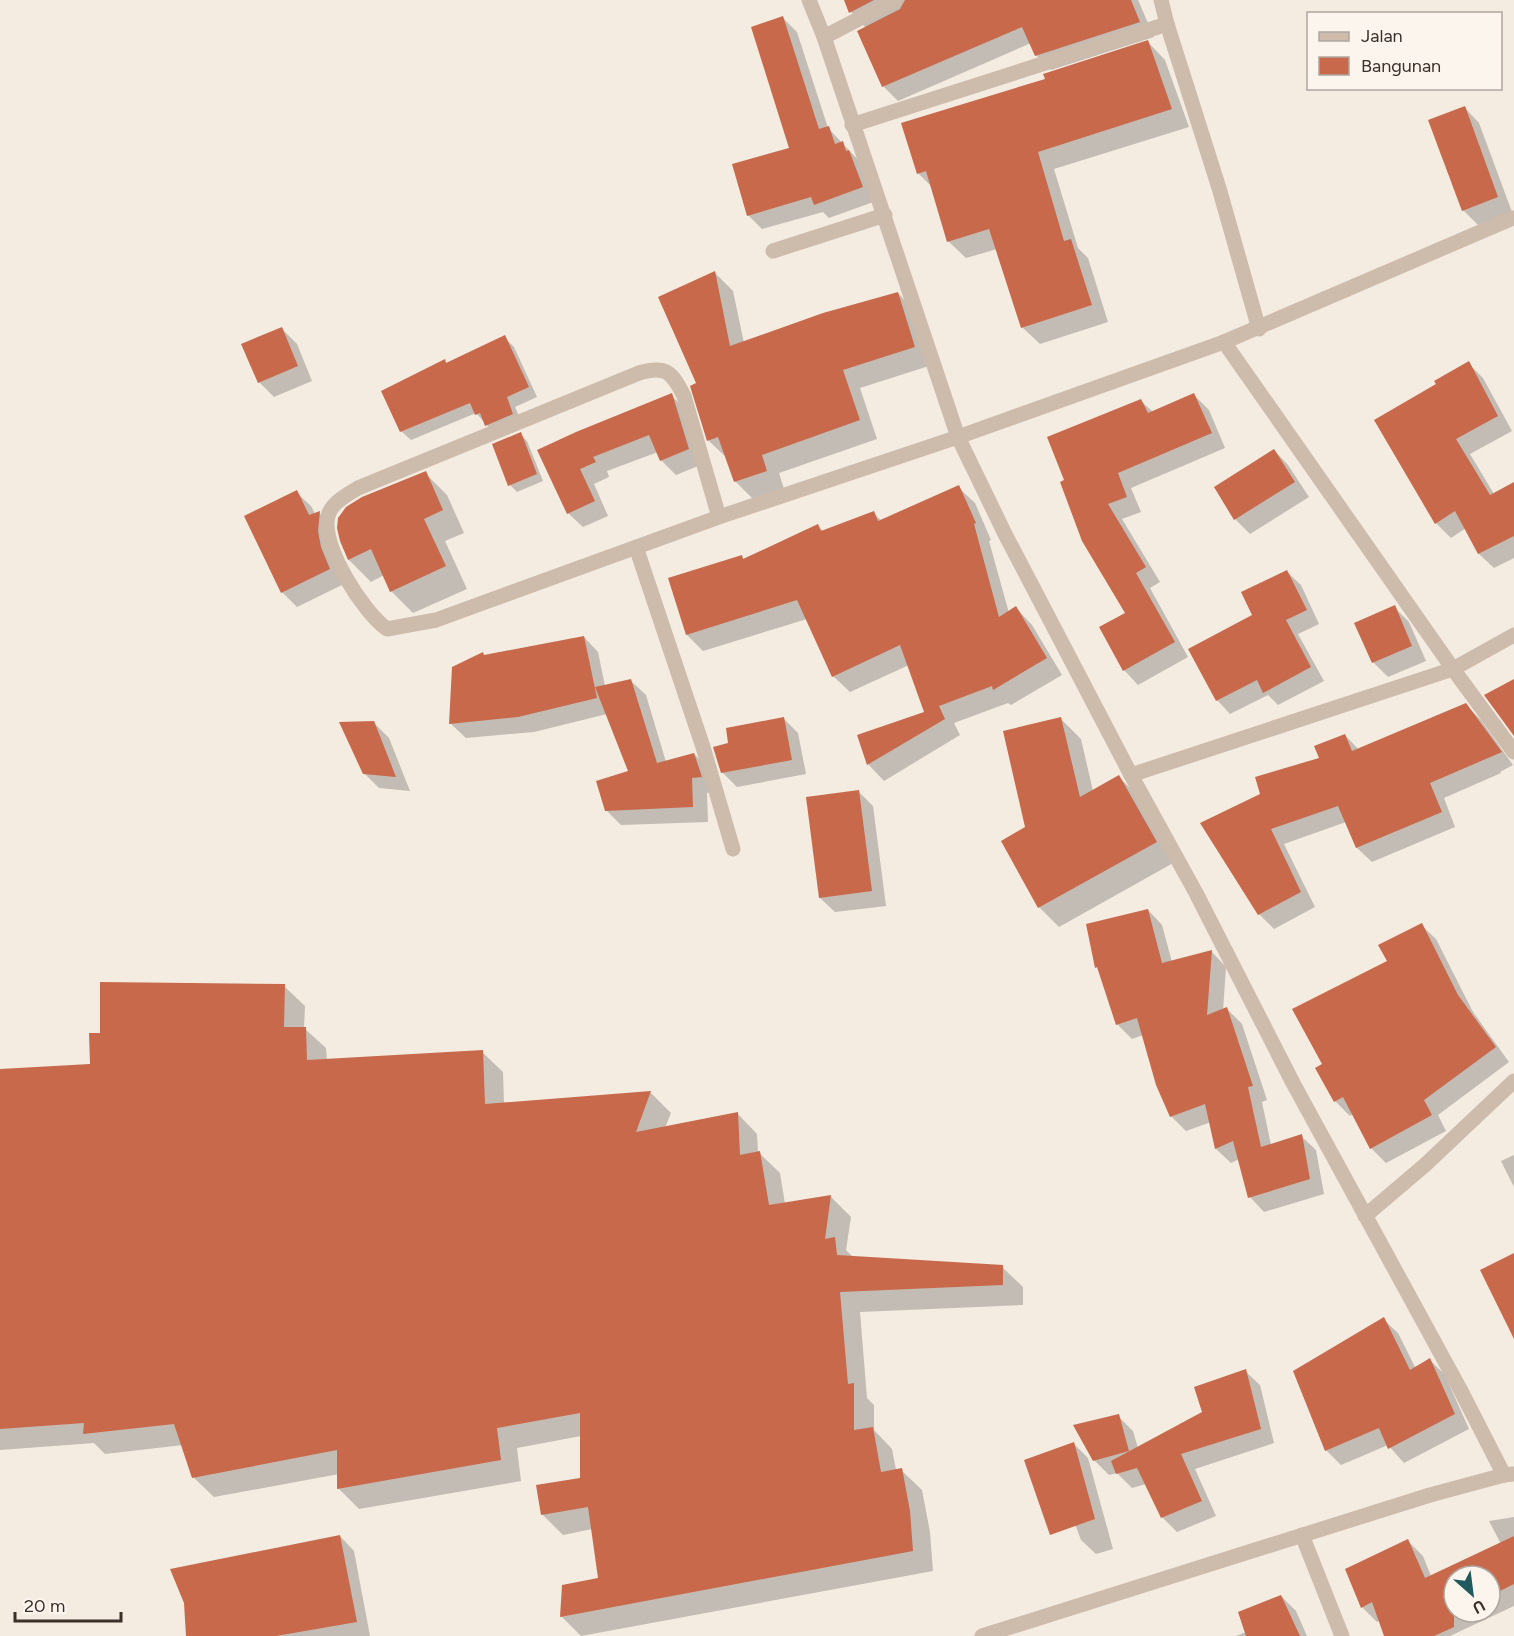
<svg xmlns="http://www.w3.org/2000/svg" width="1514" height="1636" viewBox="0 0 1514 1636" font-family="Figtree,sans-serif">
<rect width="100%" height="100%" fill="#f4ebe1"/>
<g fill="#0003" fill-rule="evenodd">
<polygon points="845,0 1138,0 1154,37 1051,70 1036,55 1031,43 898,101 883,86 866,28 851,12"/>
<polygon points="783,18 797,32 828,128 863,165 876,201 829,218 823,212 762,229 748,215 791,149"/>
<polygon points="1148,42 1165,60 1189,127 1054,169 1078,248 1088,258 1108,322 1040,344 1022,327 997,249 966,258 948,241 932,187 918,173 1047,80"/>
<polygon points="1465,108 1479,123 1512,212 1478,225 1463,210"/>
<polygon points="715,273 733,291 744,343 898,293 916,312 932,365 860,388 877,439 779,473 784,489 753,499 735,481 728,459 709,441 692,387 698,384"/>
<polygon points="282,329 297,344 312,381 274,397 259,382"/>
<polygon points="504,337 514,347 537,397 515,407 522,423 495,434 476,413 411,440 401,431 445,361 447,364"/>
<polygon points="1468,363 1483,378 1512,431 1470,454 1494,494 1514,488 1514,558 1494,568 1479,554 1466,528 1451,538 1436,523 1438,385"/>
<polygon points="671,395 686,410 703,464 676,475 661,460 658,452 607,471 609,477 594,484 608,516 583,527 568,513 577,433"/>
<polygon points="1194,395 1209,410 1225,448 1131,488 1141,512 1122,519 1160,582 1150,588 1188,657 1138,685 1124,670 1128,613 1083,540 1141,401 1153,412"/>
<polygon points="520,434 527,441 543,481 517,492 510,485"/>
<polygon points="1274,450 1288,465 1309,497 1250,534 1236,520 1216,487"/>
<polygon points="425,473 447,495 464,533 445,541 467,589 413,613 391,591 384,575 371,582 349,560 341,540"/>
<polygon points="958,487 975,503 991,540 989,541 1009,613 1016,608 1032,625 1062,675 1011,705 1008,703 954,723 960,735 884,781 868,764 926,713 909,665 850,692 833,676 807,619 703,651 687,635 741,556 744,560 818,526 824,532 873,513 882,521"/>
<polygon points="296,492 311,506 315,514 319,513 334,527 344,584 297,607 282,592"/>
<polygon points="1287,572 1301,585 1319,624 1298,634 1324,681 1278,705 1268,695 1230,714 1217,700 1254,616"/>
<polygon points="1394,607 1409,622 1426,661 1388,677 1373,662"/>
<polygon points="584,637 598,652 605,686 631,681 646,695 666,762 694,754 709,769 715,791 707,793 708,822 621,825 606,810 630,772 607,714 534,732 466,738 451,724 483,654 486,657"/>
<polygon points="1466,705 1481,720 1513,765 1500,772 1501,773 1444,798 1455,827 1372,862 1357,848 1346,822 1284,844 1315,907 1274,929 1259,914 1262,795 1321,759 1345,735 1359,750"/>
<polygon points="783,718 798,733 806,774 737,787 722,772 730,744"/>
<polygon points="1061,719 1081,739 1093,791 1119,777 1139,797 1175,862 1059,927 1039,907 1027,828"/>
<polygon points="374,723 389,738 410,791 379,788 364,773"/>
<polygon points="858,791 873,806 886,906 835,912 820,898"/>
<polygon points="1148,910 1162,925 1172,962 1212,952 1226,967 1223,1011 1227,1009 1242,1024 1267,1100 1262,1102 1271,1145 1301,1136 1316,1150 1324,1194 1264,1212 1250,1197 1239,1159 1231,1163 1216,1149 1211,1122 1186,1131 1171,1116 1143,1035 1132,1039 1117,1024 1100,970 1096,967"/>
<polygon points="1421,925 1436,939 1473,1012 1509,1062 1438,1115 1446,1131 1386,1163 1371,1148 1353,1114 1350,1116 1335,1101 1324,1065 1389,961"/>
<polygon points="284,986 305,1006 304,1028 326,1048 327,1060 482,1052 503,1072 504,1104 651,1093 671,1113 665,1128 737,1113 757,1134 758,1152 780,1173 785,1204 831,1197 851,1217 846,1250 853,1257 1002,1267 1023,1287 1023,1305 860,1312 867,1398 874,1405 874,1430 892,1449 896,1470 901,1470 922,1490 930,1532 933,1571 581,1636 561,1616 599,1579 592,1529 563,1535 542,1514 581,1479 581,1436 517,1448 521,1481 359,1509 338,1488 339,1474 214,1497 193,1477 183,1445 105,1454 94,1443 0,1450 0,1071 91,1066 101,1034"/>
<polygon points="1514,1155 1514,1187 1501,1161"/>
<polygon points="1383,1319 1398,1333 1416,1369 1430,1360 1445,1375 1469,1429 1404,1463 1388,1445 1341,1465 1326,1450"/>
<polygon points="1245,1371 1260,1385 1274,1443 1195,1469 1216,1516 1177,1532 1162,1517 1146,1484 1132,1488 1117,1473 1109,1475 1094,1460 1118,1416 1133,1431 1138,1448 1203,1413"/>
<polygon points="1073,1443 1088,1458 1113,1549 1096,1554 1081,1540 1068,1505"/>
<path d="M 1514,1517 L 1514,1606 L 1450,1636 L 1385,1636 L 1380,1620 L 1377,1622 L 1362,1607 L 1408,1541 L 1423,1556 L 1431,1576 L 1501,1544 L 1489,1521 ZM 1454,1576 L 1490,1576 L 1490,1612 L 1454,1612 Z"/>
<polygon points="340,1536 354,1551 370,1636 188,1636 185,1602"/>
<polygon points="1281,1596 1296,1611 1307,1636 1236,1636 1246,1632"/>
</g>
<g fill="#c8694b">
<polygon points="844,0 874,0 849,13"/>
<polygon points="905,0 1131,0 1140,22 1035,56 1022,27 882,87 857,31 900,9"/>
<polygon points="783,16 819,129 829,126 835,144 843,141 846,151 849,150 863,187 814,205 811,197 747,216 732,164 789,148 751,27"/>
<polygon points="1148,40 1172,109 1038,152 1064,241 1071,239 1092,305 1021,328 989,229 947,242 926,171 917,174 901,123 1045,79 1043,74"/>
<polygon points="1465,106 1498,197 1462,211 1428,120"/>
<polygon points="715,271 730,346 823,313 898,292 915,347 843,370 860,420 762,455 767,471 734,482 718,437 707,441 690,386 696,383 658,297"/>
<polygon points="282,327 298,366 258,383 241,344"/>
<polygon points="505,335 529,387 507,397 513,414 485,426 480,413 475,415 470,403 400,432 381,391 445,359 446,363"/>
<polygon points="1469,361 1498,416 1456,439 1490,495 1514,482 1514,536 1478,554 1455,511 1435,524 1374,420 1436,384 1434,381"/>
<polygon points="672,393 689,449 660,461 649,435 593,457 596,462 580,469 595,501 567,514 537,450 576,432"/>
<polygon points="1194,393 1212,433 1118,473 1127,497 1108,504 1146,567 1136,573 1175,642 1123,671 1099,627 1125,613 1082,541 1060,482 1064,480 1047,437 1141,399 1148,413"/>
<polygon points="521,432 537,474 508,486 492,444"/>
<polygon points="1274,449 1295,482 1234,520 1214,487"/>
<polygon points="426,471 443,510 424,519 446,566 390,592 371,549 348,560 340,541 337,528 338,518 346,507 362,497"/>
<polygon points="959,485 976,523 974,524 999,617 1016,606 1047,658 993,690 992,686 939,706 945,719 867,765 857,735 924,712 900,645 832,677 797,600 686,635 668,578 742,555 743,559 818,524 821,531 874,511 878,521"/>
<polygon points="297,490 309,515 320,511 318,531 321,547 330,569 281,593 244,516"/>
<polygon points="1287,570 1307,610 1286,620 1311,667 1263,693 1257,680 1216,701 1188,649 1252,615 1241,592"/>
<polygon points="1395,605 1412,646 1372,663 1354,623"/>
<polygon points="584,636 597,698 518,717 449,724 452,667 483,652 484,655"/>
<polygon points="631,679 657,763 694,753 702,777 692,778 693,807 605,811 596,781 628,771 595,687"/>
<polygon points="1514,679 1514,736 1484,695"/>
<polygon points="1466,703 1502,752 1430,783 1442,812 1356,848 1338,806 1271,829 1301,892 1258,915 1200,823 1260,794 1255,777 1319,758 1314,746 1345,734 1352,751"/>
<polygon points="784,717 792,760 721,773 713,747 728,743 726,728"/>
<polygon points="1061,717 1080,797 1119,775 1157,842 1038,908 1001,841 1025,827 1003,731"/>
<polygon points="374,721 396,777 363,774 339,722"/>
<polygon points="859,790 872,891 819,898 806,797"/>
<polygon points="1148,909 1162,963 1212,950 1207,1015 1227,1007 1253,1086 1248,1087 1261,1147 1302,1134 1310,1179 1248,1198 1233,1141 1215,1149 1205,1104 1170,1117 1156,1085 1137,1018 1116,1025 1097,967 1095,968 1086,924"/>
<polygon points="1422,923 1458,995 1496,1047 1424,1100 1432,1115 1370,1149 1343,1097 1334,1102 1315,1068 1322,1064 1292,1009 1387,961 1378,945"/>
<polygon points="100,982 285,984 284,1027 306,1027 307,1060 483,1050 485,1104 651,1091 636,1132 738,1112 740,1155 760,1151 769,1205 831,1195 825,1239 835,1237 837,1255 1003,1265 1003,1285 840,1292 848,1384 854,1383 854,1430 873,1427 881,1472 902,1468 910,1511 913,1551 560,1617 562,1585 598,1578 588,1507 541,1515 536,1485 580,1478 580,1413 497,1428 501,1460 337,1489 337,1450 192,1478 174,1424 83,1434 84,1423 0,1429 0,1069 90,1064 89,1033 100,1033"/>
<polygon points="1514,1253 1514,1339 1480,1270"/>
<polygon points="1384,1317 1410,1370 1430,1358 1455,1414 1388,1449 1379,1428 1325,1451 1293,1371"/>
<polygon points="1246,1369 1261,1429 1181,1454 1202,1501 1161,1518 1137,1468 1116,1474 1111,1461 1202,1412 1194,1387"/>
<polygon points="1119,1414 1129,1451 1093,1461 1073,1425"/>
<polygon points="1074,1442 1095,1519 1050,1535 1024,1460"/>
<polygon points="340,1535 357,1622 276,1636 186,1636 184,1603 170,1569"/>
<polygon points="1514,1536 1514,1584 1490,1596 1490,1576 1454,1576 1454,1627 1434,1636 1384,1636 1372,1602 1361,1608 1345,1569 1408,1539 1425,1578"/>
<polygon points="1281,1595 1300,1636 1246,1636 1238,1612"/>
</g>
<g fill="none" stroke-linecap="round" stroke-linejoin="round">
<g stroke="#cdbbac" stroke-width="15">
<polyline points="809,0 824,37 958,437 1005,534 1131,775 1196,893 1293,1083 1460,1389 1504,1475"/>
<polyline points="1161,0 1167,24 1219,188 1259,329"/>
<polyline points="824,37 895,0"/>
<polyline points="852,125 1167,24"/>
<polyline points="773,251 885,215"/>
<polyline points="1224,342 1453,669 1514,752"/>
<path d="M 719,517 L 684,396 C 672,372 666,365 639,373 L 358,488 C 347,495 331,503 328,516 C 320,545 363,612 387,629 L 436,620 L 719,517 L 958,437 L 1224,342 L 1513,218"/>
<polyline points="636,547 703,747 733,849"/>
<polyline points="1131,775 1453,669 1514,635"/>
<polyline points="1365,1216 1425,1165 1514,1081"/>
<polyline points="1302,1535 1342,1636"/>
<polyline points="982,1636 1430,1495 1504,1475 1513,1474"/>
</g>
</g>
<rect x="1307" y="12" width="195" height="78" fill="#fbf5ee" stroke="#aea6a0" stroke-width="1.5"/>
<rect x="1319" y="32" width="30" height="9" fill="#cdbbac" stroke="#aea6a0" stroke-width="1.5"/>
<text x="1361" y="42" font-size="18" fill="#3b302b">Jalan</text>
<rect x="1319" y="57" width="30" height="18" fill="#c8694b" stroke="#aea6a0" stroke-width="1.5"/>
<text x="1361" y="72" font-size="18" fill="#3b302b">Bangunan</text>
<g transform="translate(1472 1594) rotate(152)"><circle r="28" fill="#fbf5ee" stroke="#aea6a0" stroke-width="1.5"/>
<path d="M0-4.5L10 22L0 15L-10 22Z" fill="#1f5a5e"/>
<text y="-9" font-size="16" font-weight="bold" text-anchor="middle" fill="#3b302b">U</text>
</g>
<path d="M15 1612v9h106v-9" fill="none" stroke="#3b302b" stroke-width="3"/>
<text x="24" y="1612" font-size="18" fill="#3b302b" stroke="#fbf5ee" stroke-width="4.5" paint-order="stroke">20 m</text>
</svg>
